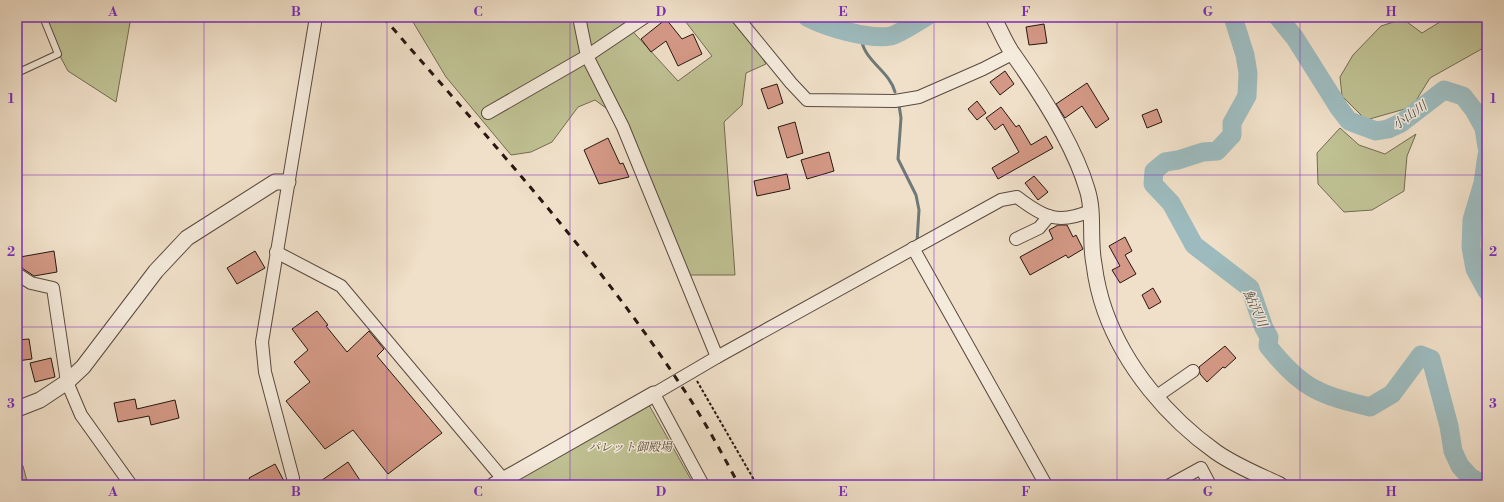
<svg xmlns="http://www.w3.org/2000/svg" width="1504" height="502" viewBox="0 0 1504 502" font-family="'Libre Bodoni','Noto Serif JP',serif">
<rect width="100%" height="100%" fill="#f0e0c9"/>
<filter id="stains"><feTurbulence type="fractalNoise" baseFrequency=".005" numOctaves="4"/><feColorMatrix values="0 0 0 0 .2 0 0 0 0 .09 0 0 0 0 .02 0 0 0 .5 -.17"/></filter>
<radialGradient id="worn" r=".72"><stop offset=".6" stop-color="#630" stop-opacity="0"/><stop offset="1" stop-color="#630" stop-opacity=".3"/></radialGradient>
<g fill="#bfc193" stroke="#736c52">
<polygon points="39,17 131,17 116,102 68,71"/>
<polygon points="410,17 635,17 626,24 678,81 712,56 682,17 737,17 766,64 746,73 742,105 724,122 735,275 688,275 645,170 629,125 595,100 578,107 552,142 531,152 511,155 446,77"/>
<polygon points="1448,17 1487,17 1487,46 1430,78 1412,107 1366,120 1342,96 1340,77 1353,55 1381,26 1403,19 1422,33"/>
<polygon points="1340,128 1359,145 1385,154 1416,134 1407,156 1404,191 1372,210 1344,212 1318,184 1317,153"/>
<polygon points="644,396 694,485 512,485 508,477"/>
<polygon points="17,460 23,466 28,485 17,485"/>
</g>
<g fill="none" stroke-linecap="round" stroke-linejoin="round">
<g stroke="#6e7979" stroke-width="3">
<path d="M 861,33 C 860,60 889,69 895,92"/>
<polyline points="899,105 901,118 898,159 916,195 919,210 917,242"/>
</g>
<g stroke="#9dbbbe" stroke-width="19">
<path d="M 807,17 C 826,27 869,40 891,36 C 901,33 917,22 926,17"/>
<path d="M 1233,17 L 1245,55 L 1248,73 L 1247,96 L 1232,123 L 1232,135 L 1217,151 L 1203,152 L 1178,160 L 1165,162 L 1154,171 L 1153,184 L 1171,203 L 1194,245 L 1250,288 L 1264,328 L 1269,337 L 1268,346 C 1301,388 1319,395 1370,407 L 1392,394 L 1421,355 L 1431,359 L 1449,426 L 1453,451 L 1460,466 L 1470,477 L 1484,485"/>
<polyline points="1278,17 1295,38 1339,108 1349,121 1376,131 1388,129 1401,123 1444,90 1463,96 1474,110 1484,128 1487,147"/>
<polyline points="1487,155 1483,183 1472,220 1471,247 1475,269 1487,291"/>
</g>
</g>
<g fill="#d49986" stroke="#271711">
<polygon points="666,19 682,39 693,34 702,54 678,66 666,41 651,52 641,39"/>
<polygon points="1044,24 1047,43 1029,45 1026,27"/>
<polygon points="1005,71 1014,84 1000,95 990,82"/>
<polygon points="1087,83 1109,119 1096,128 1082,106 1065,118 1056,104"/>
<polygon points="777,84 783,103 768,109 761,89"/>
<polygon points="977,101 986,113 977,120 968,109"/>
<polygon points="1001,107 1016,127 1019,125 1031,145 1046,136 1053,148 998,179 992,168 1019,152 1003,124 995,130 986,118"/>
<polygon points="1157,109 1162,122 1147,128 1142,115"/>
<polygon points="795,122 803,153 787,158 778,127"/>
<polygon points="608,138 620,164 623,163 629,177 599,184 584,150"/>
<polygon points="829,152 834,171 807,179 801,160"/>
<polygon points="787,174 790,189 757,196 754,181"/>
<polygon points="1034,176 1048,192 1038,200 1025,183"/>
<polygon points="1058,225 1067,225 1073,237 1076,235 1083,249 1068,258 1066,255 1030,275 1020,257 1053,239 1049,230"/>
<polygon points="1125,237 1132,251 1125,255 1136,274 1120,283 1112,270 1120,266 1109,246"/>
<polygon points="54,251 57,272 34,276 22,268 20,257"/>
<polygon points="255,251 265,268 237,284 227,268"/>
<polygon points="1153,288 1161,302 1149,309 1142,295"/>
<polygon points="317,311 328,325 326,326 347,352 369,331 384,349 377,356 442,433 388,474 353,430 325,449 286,401 310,382 294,362 308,350 292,329"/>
<polygon points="29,339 32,359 17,361 17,340"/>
<polygon points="1225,346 1236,358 1225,368 1223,367 1207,382 1200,374 1199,367"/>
<polygon points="51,358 55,377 35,382 30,363"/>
<polygon points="135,399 137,409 175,400 179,418 151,425 149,416 118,422 114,403"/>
<polygon points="348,462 363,485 315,485"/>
<polygon points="275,464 284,481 276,485 253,485 249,478"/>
</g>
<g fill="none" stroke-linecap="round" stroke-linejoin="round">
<defs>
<polyline id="service" points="17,73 58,54 43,17"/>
<g id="minor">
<polyline points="579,17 587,56 623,127 717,357"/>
<polyline points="737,17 791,83 807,100 895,101 919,97 983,69 1012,54"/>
<polyline points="488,113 587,56 645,17"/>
<polyline points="1016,239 1039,228 1049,216"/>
<polyline points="913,248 1046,485"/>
<polyline points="276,252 341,286 508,485"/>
<polyline points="17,274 31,283 53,288 67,382 81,415 131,485"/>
<polyline points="1157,396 1193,371"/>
<polyline points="293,485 293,478 265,372 262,342 316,17"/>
<path d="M 703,485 L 654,394 L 717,357 L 1001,200 L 1017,197 C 1043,217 1058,225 1090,211"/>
<polyline points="1170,485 1201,468 1210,485"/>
</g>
<g id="tertiary">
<path d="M 993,17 C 1000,29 1005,43 1013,54 C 1040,92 1074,145 1087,189 C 1095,213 1089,240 1094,264 C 1096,280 1100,297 1105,311 C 1125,367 1168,418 1216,452 C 1236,466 1259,475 1280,485"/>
<polyline points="17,409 40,400 67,382 83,367 156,271 187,238 275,182 288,182"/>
<polyline points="494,485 654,394"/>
</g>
</defs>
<use href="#service" stroke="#59493f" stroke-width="8"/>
<use href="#minor" stroke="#59493f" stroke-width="14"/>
<use href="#tertiary" stroke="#59493f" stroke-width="17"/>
<polyline stroke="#271711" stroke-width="2" stroke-dasharray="3 2" stroke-linecap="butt" points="697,381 757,485"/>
<use href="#service" stroke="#f5ebdc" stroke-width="6"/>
<use href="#minor" stroke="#f5ebdc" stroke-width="12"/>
<use href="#tertiary" stroke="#f5ebdc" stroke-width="15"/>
<path stroke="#271711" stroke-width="3" stroke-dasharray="7 7" stroke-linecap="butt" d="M 383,17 C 485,135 592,251 678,381 C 701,414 720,450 739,485"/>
</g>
<path fill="none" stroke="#7b2cbf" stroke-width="1" stroke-opacity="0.55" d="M 204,17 L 204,485M 387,17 L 387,485M 570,17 L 570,485M 752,17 L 752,485M 934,17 L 934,485M 1117,17 L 1117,485M 1300,17 L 1300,485M 17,175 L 1487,175M 17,327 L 1487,327"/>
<g text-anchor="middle" stroke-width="3" stroke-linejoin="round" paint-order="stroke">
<g font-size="12" font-style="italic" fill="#5c523e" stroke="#f5ebdc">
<text x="630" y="451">パレット御殿場</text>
</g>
<g font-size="13" font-style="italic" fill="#50504e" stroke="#f5ebdc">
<text transform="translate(1409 115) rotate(-35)" y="5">小山川</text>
<text transform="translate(1256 308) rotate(66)" y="5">鮎沢川</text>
</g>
</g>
<rect width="1504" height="502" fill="none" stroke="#f0e0c9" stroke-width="44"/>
<rect x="22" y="22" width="1460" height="458" fill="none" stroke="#7b2cbf" stroke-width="1.5"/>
<g font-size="13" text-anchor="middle" font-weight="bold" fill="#7b2cbf">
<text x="113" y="16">A</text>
<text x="296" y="16">B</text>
<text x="478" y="16">C</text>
<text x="661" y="16">D</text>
<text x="843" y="16">E</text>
<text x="1026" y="16">F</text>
<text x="1208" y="16">G</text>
<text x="1391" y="16">H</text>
<text x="11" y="103">1</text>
<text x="1493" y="103">1</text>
<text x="11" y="256">2</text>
<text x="1493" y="256">2</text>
<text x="11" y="408">3</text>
<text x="1493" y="408">3</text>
<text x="113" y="496">A</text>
<text x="296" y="496">B</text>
<text x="478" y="496">C</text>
<text x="661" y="496">D</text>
<text x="843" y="496">E</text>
<text x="1026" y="496">F</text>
<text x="1208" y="496">G</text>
<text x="1391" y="496">H</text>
</g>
<rect width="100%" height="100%" filter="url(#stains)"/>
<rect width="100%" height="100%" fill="url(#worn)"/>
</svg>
